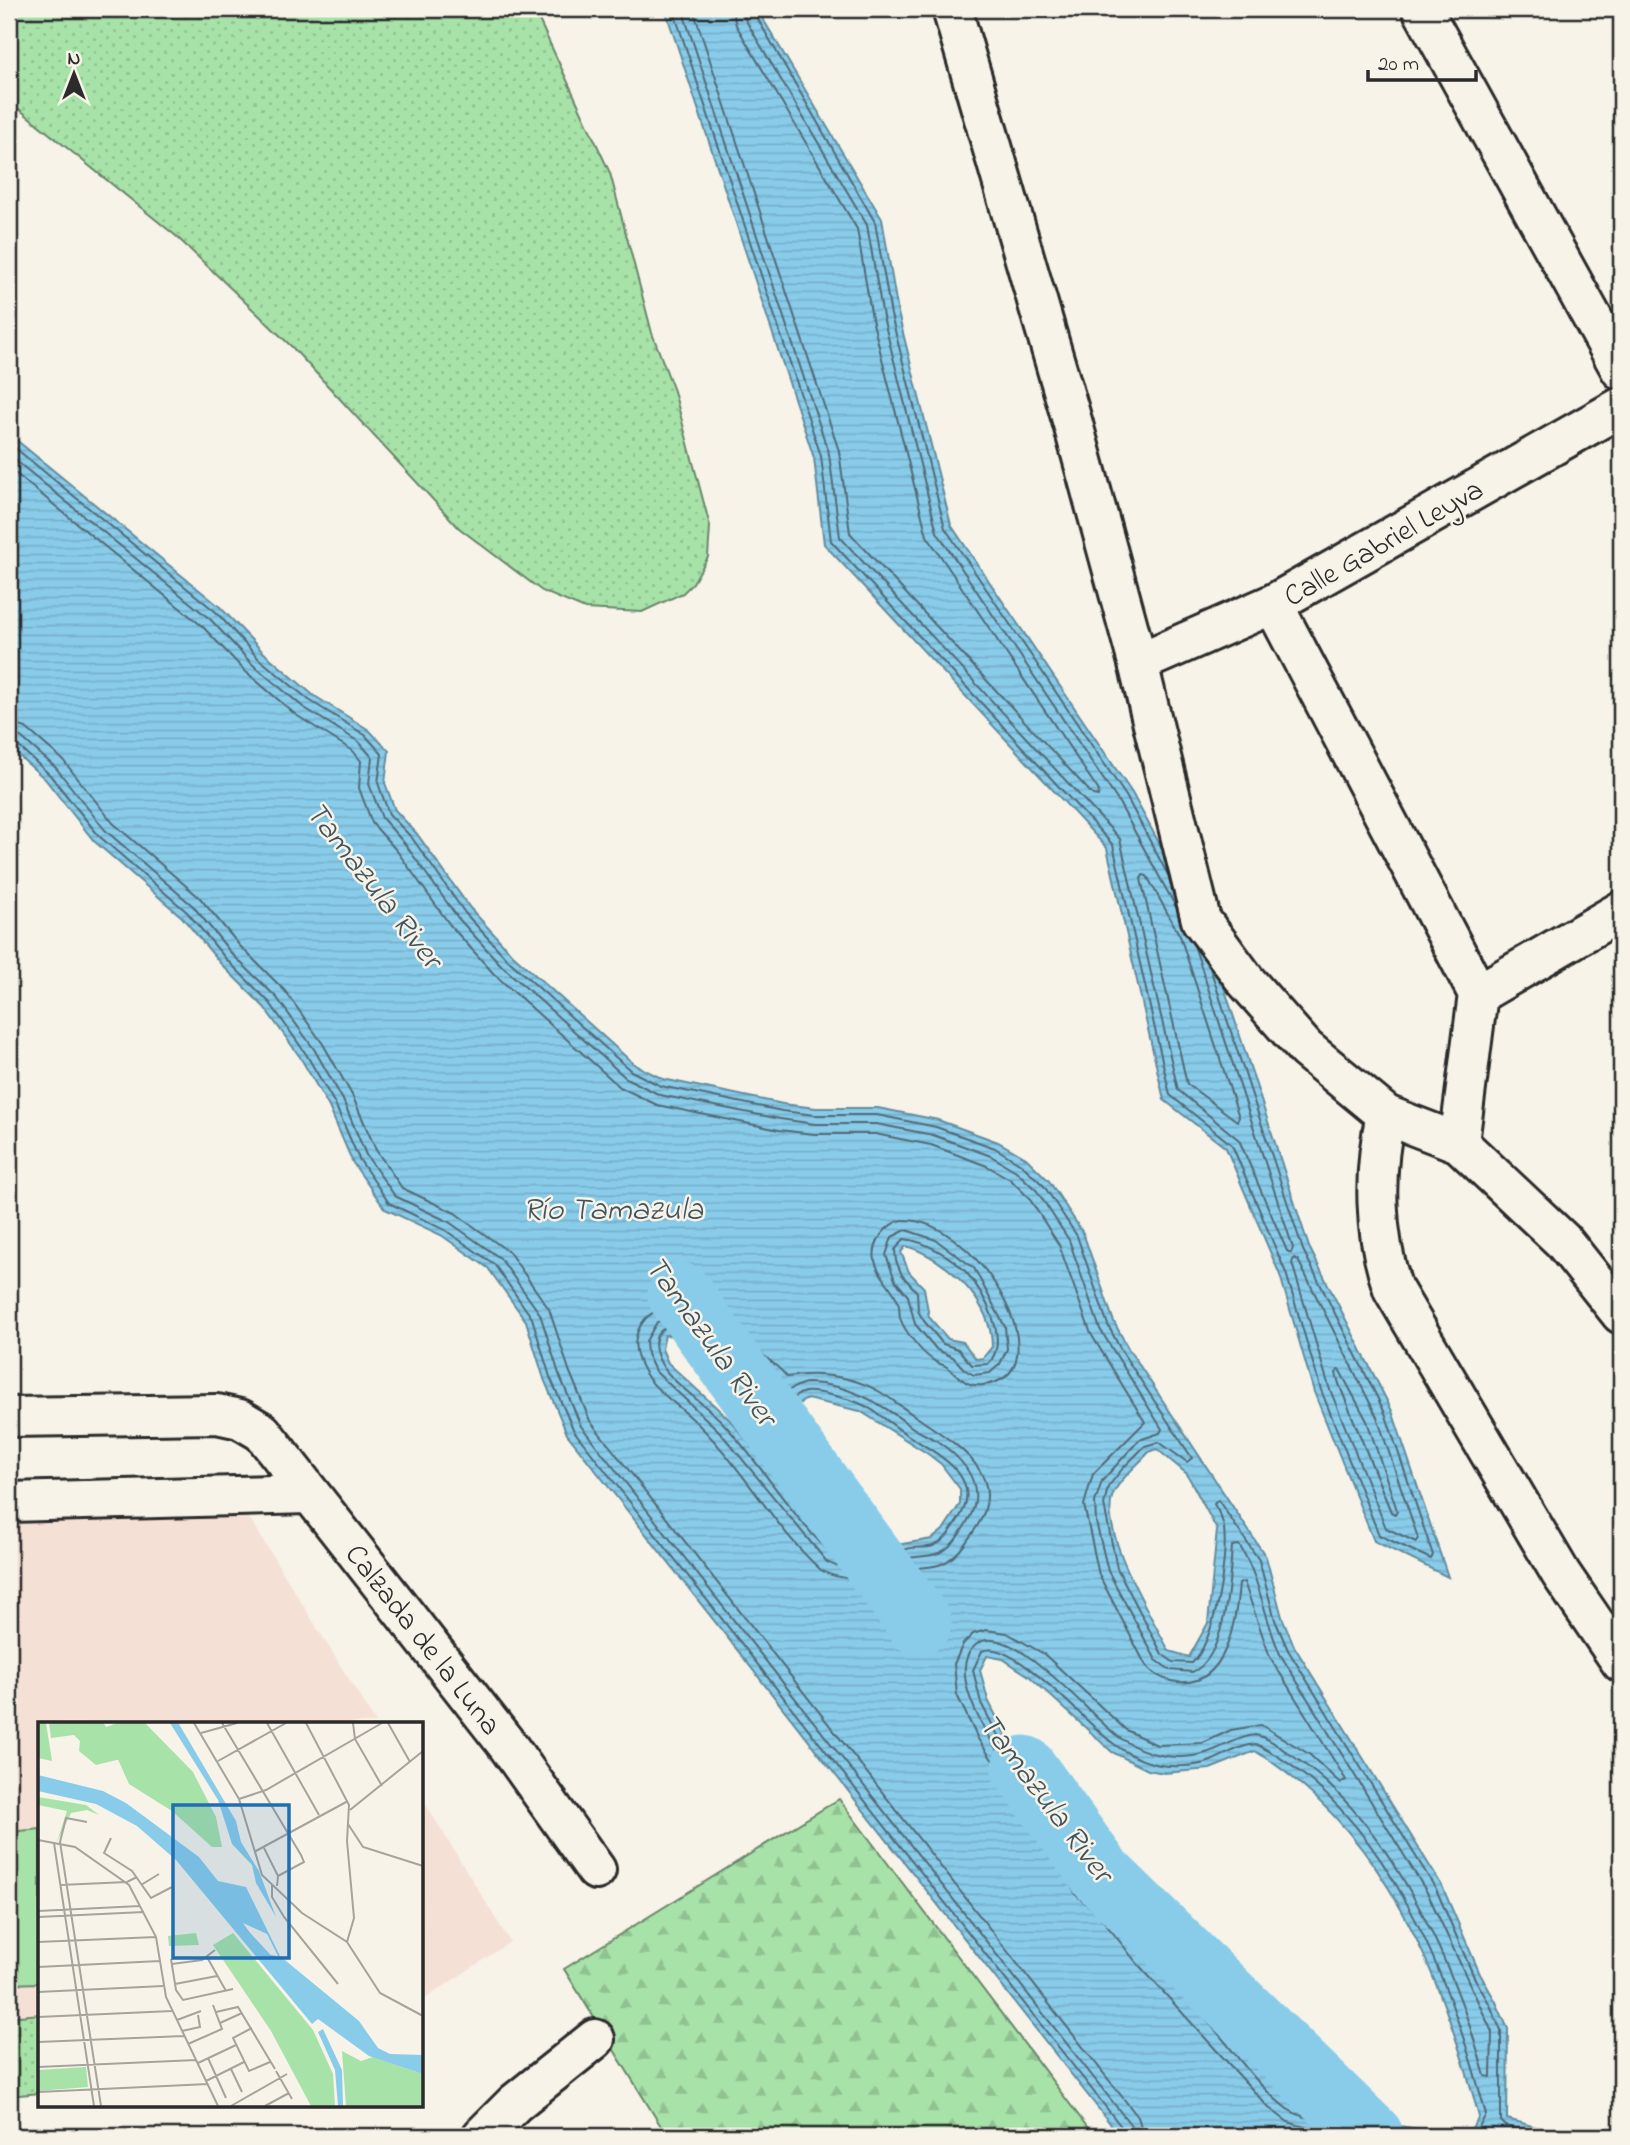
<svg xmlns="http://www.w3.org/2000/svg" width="1630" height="2145" viewBox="0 0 1630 2145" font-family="'Indie Flower',sans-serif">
<defs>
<pattern id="grass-dots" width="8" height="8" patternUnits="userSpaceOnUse" patternTransform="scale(1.75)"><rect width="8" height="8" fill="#a7e2a8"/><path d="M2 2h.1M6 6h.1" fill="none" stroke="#90c291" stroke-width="1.8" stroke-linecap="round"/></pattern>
<pattern id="forest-firs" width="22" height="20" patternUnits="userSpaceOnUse" patternTransform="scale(1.75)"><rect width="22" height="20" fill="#a7e2a8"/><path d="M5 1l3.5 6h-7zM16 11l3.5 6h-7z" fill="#90c291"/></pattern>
<pattern id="water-rules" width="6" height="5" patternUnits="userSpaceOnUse" patternTransform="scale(1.75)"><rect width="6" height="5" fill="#89ccea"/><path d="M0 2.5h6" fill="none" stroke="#76afc9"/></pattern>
</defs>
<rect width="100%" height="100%" fill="#f7f3e8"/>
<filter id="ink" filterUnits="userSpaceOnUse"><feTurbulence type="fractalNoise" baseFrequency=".0143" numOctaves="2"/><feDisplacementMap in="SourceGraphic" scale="14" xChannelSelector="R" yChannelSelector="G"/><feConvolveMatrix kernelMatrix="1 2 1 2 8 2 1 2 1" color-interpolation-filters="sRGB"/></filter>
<g filter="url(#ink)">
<g fill="#f5e0d6">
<polygon points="240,1503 376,1723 40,1723 40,2093 9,2096 9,1510"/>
<polygon points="422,1798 510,1942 422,2001"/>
</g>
<g fill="url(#grass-dots)" stroke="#69866a" stroke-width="2">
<polygon points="9,9 534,9 610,173 652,333 674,391 710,526 708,557 693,583 683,593 642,612 585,609 542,591 459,528 292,347 176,236 9,101"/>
<polygon points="40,2014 40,2093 9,2096 9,2017"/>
</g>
<polygon fill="url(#forest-firs)" stroke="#69866a" stroke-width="2" points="839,1799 1094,2136 667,2136 564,1969"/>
<polygon fill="#a7e2a8" stroke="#69866a" stroke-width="2" points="40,1829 40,1983 9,1984 9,1832"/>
<g fill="url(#water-rules)" stroke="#638c9e" stroke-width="2" fill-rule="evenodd">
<polygon points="665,9 757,9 882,219 898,313 951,525 1132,793 1204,926 1309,1247 1392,1411 1448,1577 1374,1541 1314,1392 1280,1275 1226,1148 1164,1100 1107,848 824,544 814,458"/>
<path d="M 9,434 L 220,607 L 263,652 L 313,695 L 369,730 L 389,751 L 385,783 L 395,810 L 417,834 L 470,908 L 513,955 L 635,1065 L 663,1079 L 783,1104 L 816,1108 L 878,1108 L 938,1120 L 998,1142 L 1026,1158 L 1049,1181 L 1083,1233 L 1114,1322 L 1128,1348 L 1266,1557 L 1282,1617 L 1294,1646 L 1442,1886 L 1480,1974 L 1496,2002 L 1508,2029 L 1507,2119 L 1569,2136 L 1120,2136 L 567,1434 L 544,1379 L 526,1321 L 488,1268 L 441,1235 L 385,1209 L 353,1163 L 329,1107 L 300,1057 L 264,1007 L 221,964 L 182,917 L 94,841 L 45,779 L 9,747 ZM 906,1246 C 946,1258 992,1301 992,1347 L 983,1358 L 976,1359 L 963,1342 L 948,1339 L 929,1317 L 924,1288 L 909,1272 L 901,1252 ZM 665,1335 L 679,1336 L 754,1380 L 779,1409 L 787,1410 L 807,1399 L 860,1411 L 928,1454 L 941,1464 L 960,1489 L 960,1504 L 943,1530 L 932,1539 L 860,1551 L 838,1550 L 730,1420 L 668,1363 L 662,1349 ZM 1157,1449 L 1187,1474 L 1217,1530 L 1208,1623 L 1189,1657 L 1169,1651 C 1152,1617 1096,1528 1114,1492 C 1122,1476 1138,1465 1149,1452 ZM 987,1656 L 1003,1659 L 1029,1676 L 1112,1752 L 1148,1770 L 1164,1773 L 1210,1769 L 1255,1751 C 1386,1832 1441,1974 1479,2117 L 1471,2129 C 1433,2138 1317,2113 1287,2089 L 1156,1945 L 1119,1898 L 1097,1880 L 1069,1827 L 1008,1740 L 988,1700 L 980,1670 Z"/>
</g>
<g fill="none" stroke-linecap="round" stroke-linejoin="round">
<g stroke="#516b77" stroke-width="2">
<polyline points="673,9 821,456 831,541 1113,845 1170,1095 1232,1145 1286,1273 1321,1390 1379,1535 1431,1559 1433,1555 1385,1413 1303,1250 1210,968"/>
<polyline points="682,9 829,454 840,537 1120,839 1178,1090 1239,1140 1287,1251 1291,1253 1293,1248 1194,945"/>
<polyline points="693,9 839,451 850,533 1093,795 1098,796 1099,791 927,536 872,319 857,229 736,25 732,9"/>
<polyline points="743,9 745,19 867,225 883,317 937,532 1118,801 1177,909"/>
<polyline points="752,9 875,222 891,315 945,528 1126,796 1168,875"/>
<path d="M 9,443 L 216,612 L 258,658 L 309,700 L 365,735 L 382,754 L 378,783 L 389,814 L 412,838 L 465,913 L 508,960 L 631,1071 L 661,1086 L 782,1111 L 815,1115 L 877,1115 L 936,1127 L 995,1148 L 1021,1164 L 1044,1186 L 1077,1236 L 1108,1325 L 1122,1352 L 1192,1458 L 1187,1462 L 1159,1442 L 1145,1446 L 1123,1468 L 1108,1487 L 1104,1505 L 1117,1568 L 1162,1654 L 1173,1662 L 1192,1663 C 1215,1642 1228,1559 1224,1528 C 1223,1519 1218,1511 1214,1504 L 1218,1500 L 1259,1560 L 1275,1620 L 1288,1650 L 1436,1889 L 1474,1977 L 1490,2005 L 1501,2031 L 1501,2121 L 1506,2126 L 1545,2136"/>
<path d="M 9,455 L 210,619 L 252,664 L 303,707 L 359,742 L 372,757 L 369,784 L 382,818 L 405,844 L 458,918 L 502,966 L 626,1078 L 660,1095 L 780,1119 L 815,1124 L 876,1124 L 933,1135 L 991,1156 L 1016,1171 L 1037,1191 L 1069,1240 L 1100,1329 L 1162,1429 L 1160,1433 L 1139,1440 L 1102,1481 L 1095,1502 L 1096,1522 L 1108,1571 L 1156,1660 L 1170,1670 L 1192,1672 C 1226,1659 1230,1578 1232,1546 L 1239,1545 C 1260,1577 1264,1618 1280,1654 L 1428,1894 L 1492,2032 L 1491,2077 L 1485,2076 C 1454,1964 1390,1817 1288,1753 C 1278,1746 1267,1737 1255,1735 C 1237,1737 1223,1748 1206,1753 C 1176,1762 1145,1755 1120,1738 C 1094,1721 1011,1618 977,1644 C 929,1680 1036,1801 1056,1836 C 1066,1853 1072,1871 1083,1887 C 1090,1896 1101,1899 1107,1908 C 1135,1945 1165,1978 1198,2011 C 1229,2042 1251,2081 1286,2108 C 1299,2118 1354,2133 1371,2136"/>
<path d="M 9,468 L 202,626 L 245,671 L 296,715 L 353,751 L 361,761 L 359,788 L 372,823 L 397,851 L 450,925 L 494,974 L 620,1087 L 657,1105 L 779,1130 L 814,1134 L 875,1134 L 931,1145 L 987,1166 L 1010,1179 L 1029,1198 L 1059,1245 L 1091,1334 L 1145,1422 L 1093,1474 L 1084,1505 L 1099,1575 L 1145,1664 C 1153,1675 1164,1680 1177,1682 C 1227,1688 1236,1620 1239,1584 L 1244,1582 L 1270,1657 L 1346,1780 L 1340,1783 L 1309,1754 L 1261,1725 L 1231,1730 L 1203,1743 L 1157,1745 L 1126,1730 L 1044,1654 L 1007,1633 L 986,1630 L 973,1634 L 963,1644 L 954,1664 L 957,1695 L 978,1739 L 1047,1840 L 1076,1895 L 1098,1914 L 1136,1962 L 1269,2108 L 1288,2122 L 1334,2136"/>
<polyline points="9,723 26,728 63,760 113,823 200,898 240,946 285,991 323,1044 352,1095 376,1150 402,1188 455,1213 509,1252 549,1309 569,1370 590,1421 1138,2117 1144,2136"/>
<polyline points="9,734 21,737 56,768 105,830 193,906 232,954 277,998 314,1049 343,1100 366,1155 395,1196 449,1222 500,1258 540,1314 559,1374 581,1426 1130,2124 1134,2136"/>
<polyline points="9,743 16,744 50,775 99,836 187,912 226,959 270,1003 306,1054 335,1104 359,1159 389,1203 445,1230 494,1264 532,1318 550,1377 574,1431 1123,2129 1125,2136"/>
<polygon points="1143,875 1147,876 1180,936 1239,1117 1237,1121 1187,1084 1141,879"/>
<path d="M 902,1220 C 979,1217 1068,1376 983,1385 C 964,1387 960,1376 947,1367 C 943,1364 937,1364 933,1360 C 921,1352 905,1332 900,1318 C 899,1313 900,1307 898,1302 C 892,1281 861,1266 881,1235 C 887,1227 893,1222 902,1220 Z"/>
<polygon points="906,1230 936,1240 974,1268 1005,1327 1007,1349 1000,1364 990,1373 974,1375 965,1370 953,1357 937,1350 915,1324 908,1296 895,1280 886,1255 892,1237"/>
<path d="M 904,1239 C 925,1241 952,1257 966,1272 C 984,1293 1011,1341 988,1364 L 972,1365 L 958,1349 L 943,1344 L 924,1321 L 918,1311 L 917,1292 L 902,1275 L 896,1261 L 895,1250 Z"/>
<polygon points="1294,1258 1298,1260 1377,1417 1418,1538 1416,1542 1386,1528 1329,1387 1292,1263"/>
<path d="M 665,1309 C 697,1309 768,1353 787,1377 C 810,1373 831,1374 855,1381 C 882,1389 896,1404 918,1418 C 956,1444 1011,1475 976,1528 C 967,1541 959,1555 944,1563 C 932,1569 916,1566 903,1571 C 880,1578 842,1584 821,1570 C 770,1524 739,1459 687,1414 C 668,1397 646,1384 638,1358 C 630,1337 642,1312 665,1309 Z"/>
<path d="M 673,1319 L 687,1323 L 763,1366 L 784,1392 C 792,1390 799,1383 808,1383 C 848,1384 879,1402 909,1425 C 917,1432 928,1435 937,1441 C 968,1462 988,1490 966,1524 C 959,1535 953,1546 941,1552 C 930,1558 917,1555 905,1559 C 884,1566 848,1574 827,1562 L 719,1431 L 655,1371 L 647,1354 L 646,1341 L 657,1322 Z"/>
<path d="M 665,1328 L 682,1330 L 758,1373 L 781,1402 C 791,1403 795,1394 805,1392 C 816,1390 836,1396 847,1399 C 871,1405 886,1421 906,1434 C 936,1454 987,1476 958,1520 C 952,1529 945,1542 933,1546 C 925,1549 915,1546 907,1549 C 885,1556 856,1564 834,1556 C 794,1520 761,1464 724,1424 C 708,1406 672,1383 662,1365 C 655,1353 650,1336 665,1328 Z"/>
<polygon points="1339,1369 1367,1421 1397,1510 1395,1514 1391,1512 1339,1384 1336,1373"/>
<path d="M 1423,2136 L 1368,2127 L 1309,2109 L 1294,2103 L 1272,2083 L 1205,2006 L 1151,1950 L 1114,1902 L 1092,1884 L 1063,1830 L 1002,1743 L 981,1703 L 973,1670 L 982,1651 C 1013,1637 1088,1726 1114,1744 C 1124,1752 1140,1760 1152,1763 C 1168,1768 1196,1767 1211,1761 C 1226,1755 1240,1745 1256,1744 C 1388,1811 1451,1981 1486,2115 L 1473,2136"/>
</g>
<g stroke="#89ccea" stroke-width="65">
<polyline points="680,1295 919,1623"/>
<polyline points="1024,1768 1101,1874 1371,2136"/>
</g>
<defs>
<g id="minor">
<polyline points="952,9 1073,424 1138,663 1201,920 1246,981 1306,1049 1386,1115 1459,1143 1563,1241 1621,1314"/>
<polyline points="1422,9 1621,370"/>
<polyline points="1273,604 1478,994 1459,1143"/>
<polyline points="1138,663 1273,604 1621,407"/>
<polyline points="1478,994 1621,911"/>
<path d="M 1386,1115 C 1373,1171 1374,1235 1393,1289 L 1561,1574 L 1621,1662"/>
<polyline points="9,1417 217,1414 240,1419 262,1432 508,1746 596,1870"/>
<polyline points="9,1502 309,1494"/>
<polyline points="482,2136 515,2103 595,2039"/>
</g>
</defs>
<use href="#minor" stroke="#2b2b2b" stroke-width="44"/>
<use href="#minor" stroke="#f7f3e8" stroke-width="38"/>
</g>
</g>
<g text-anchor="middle" stroke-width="5" stroke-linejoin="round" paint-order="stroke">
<g font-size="30" fill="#2b2b2b" stroke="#f7f3e8">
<text transform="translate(1383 542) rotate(-30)" y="10">Calle Gabriel Leyva</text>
<text transform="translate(424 1639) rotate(52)" y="10">Calzada de la Luna</text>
</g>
<g font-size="32" font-style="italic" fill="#42535b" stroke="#f7f3e8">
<text transform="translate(375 884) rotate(52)" y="11">Tamazula River</text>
<text x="613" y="1219">Río Tamazula</text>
<text transform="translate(712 1340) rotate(54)" y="11">Tamazula River</text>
<text transform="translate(1047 1797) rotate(53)" y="11">Tamazula River</text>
</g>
</g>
<g transform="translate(38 1722)">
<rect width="385" height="385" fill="#f7f3e8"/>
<path d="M 0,1 L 8,1 L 14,39 L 0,36 ZM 79,1 L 107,1 L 155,50 L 178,95 L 184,125 L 174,125 L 134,89 L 91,62 L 66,6 ZM 0,75 L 48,83 L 61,93 L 49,88 L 33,91 L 19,120 L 29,89 L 0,83 ZM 48,345 L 50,365 L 0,369 L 0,348 Z" fill="#a7e2a8"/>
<path d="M 195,211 L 275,308 L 295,352 L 297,384 L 273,384 L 233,309 L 175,223 ZM 304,329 L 323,339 L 335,335 L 385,352 L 385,384 L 308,384 Z" fill="#a7e2a8"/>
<path d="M 11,1 L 65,1 L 87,27 L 89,19 L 93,20 L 89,29 L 95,34 L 58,43 L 41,29 L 42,19 L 36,13 L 13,16 ZM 158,211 L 161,223 L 131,224 L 130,214 Z" fill="#a7e2a8"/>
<path d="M 132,1 L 141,2 L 198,99 L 203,120 L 221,149 L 238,195 L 218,161 L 214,143 L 194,122 L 180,78 ZM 0,53 L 65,69 L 88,81 L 161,135 L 180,159 L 208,165 L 242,234 L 321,299 L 340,326 L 352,332 L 385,333 L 385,352 L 331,334 L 280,297 L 274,302 L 138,138 L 99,104 L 58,82 L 0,69 ZM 205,201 L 229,212 L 240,234 L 227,232 ZM 285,307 L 304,348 L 305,384 L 300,384 L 297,348 L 280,310 Z" fill="#89ccea" fill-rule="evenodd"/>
<path fill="none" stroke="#89ccea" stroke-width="3.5" d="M 184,175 L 199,197M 208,209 L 233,236M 277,279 L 301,302"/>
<path fill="none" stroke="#a5a39c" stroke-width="2" d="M 156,1 L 201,77 L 224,153 L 264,191 L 309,220 L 342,271 L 385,294M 184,1 L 263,133 L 266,140 L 240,154M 229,1 L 281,93M 268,1 L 311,83 L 309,119 L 316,196 L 309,220M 315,1 L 317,17 L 344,64M 350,1 L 372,40M 163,11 L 199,1M 180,39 L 248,1M 201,77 L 228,68 L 344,1M 312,88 L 385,29M 49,100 L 28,96 L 22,120 L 63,384M 310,102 L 325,125 L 385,144M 73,116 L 66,131 L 94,149 L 113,176 L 134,165M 0,118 L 37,125 L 91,163 L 118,215 L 128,275 L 180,384M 16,121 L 56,384M 226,126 L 240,154 L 239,164M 216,130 L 310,79M 234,162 L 234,175 L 246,195 L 300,262M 22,163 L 89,160 L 99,155M 103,163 L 121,152M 0,189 L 102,184M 0,195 L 106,190M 0,220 L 118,215M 169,235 L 188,269M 133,237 L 138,268 L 145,278 L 195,267M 134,242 L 164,238 L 177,228M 0,245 L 122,239M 137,262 L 179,254M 0,270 L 125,264M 178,290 L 200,285 L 237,347M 0,295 L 134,289M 139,298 L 163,289M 182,301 L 204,291M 214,306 L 195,316 L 211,349 L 232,340M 144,309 L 162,305 L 160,293M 0,320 L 146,314M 150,322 L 184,307 L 175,283M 170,336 L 188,376M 160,341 L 198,323M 0,345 L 158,338M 193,347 L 204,370M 238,349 L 254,377M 168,359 L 206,340M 0,370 L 170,362M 193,384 L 249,352M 227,384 L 251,371"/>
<path fill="#1f6fb2" fill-opacity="0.15" stroke="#1f6fb2" stroke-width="3.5" d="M 135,83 L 251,83 L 251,236 L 135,236 Z"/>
<rect width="385" height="385" fill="none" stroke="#2b2b2b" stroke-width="3.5"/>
</g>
<rect width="1630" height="2145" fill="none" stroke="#f7f3e8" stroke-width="35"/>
<rect x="18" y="18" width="1595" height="2110" fill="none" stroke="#2b2b2b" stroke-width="2.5" filter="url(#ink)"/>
<g transform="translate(74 74)" stroke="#f7f3e8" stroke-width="5" paint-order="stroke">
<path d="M0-5L12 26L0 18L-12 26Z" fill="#2b2b2b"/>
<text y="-10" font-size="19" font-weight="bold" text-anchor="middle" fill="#2b2b2b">N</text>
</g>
<path d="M1368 70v10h108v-10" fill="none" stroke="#2b2b2b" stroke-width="3.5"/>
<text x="1378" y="70" font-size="21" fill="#2b2b2b" stroke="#f7f3e8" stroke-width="5" paint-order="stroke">20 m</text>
</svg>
